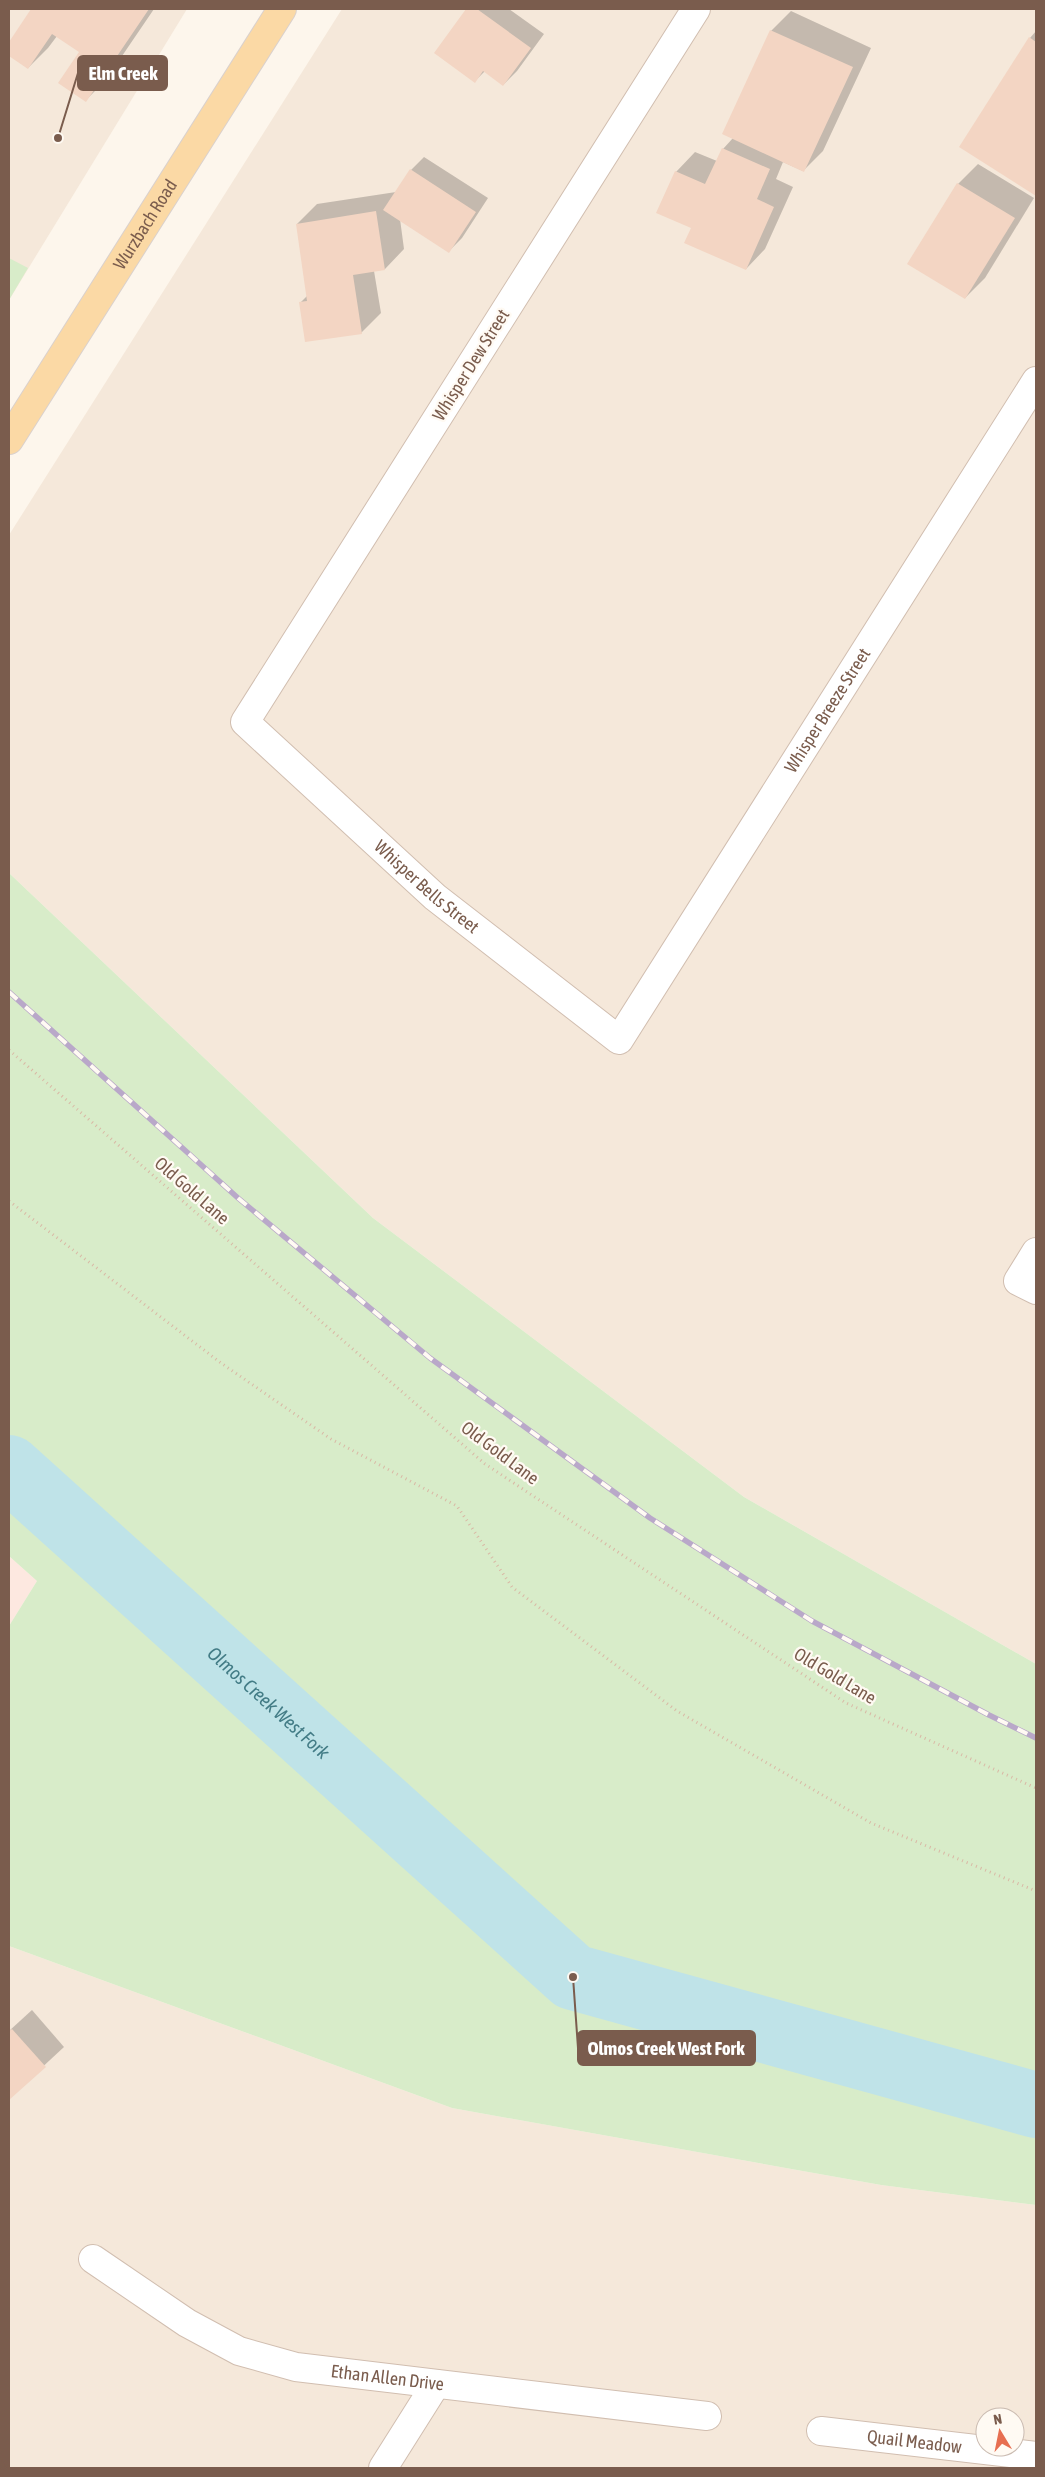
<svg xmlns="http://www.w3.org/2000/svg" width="1045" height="2477" viewBox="0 0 1045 2477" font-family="'Asap Condensed',sans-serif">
<rect width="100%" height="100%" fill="#fdf6ec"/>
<g fill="#f5e8da" fill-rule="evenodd">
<polygon points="9,9 187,9 9,300"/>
<polygon points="342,9 1036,9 1036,1664 744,1497 373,1218 9,873 9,535"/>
<path d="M 9,1946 L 452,2108 L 881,2185 L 1036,2205 L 1036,2468 L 9,2468 ZM 985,2417 L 1015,2417 L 1015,2447 L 985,2447 Z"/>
</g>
<polygon fill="#fde8e0" points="9,1556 37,1581 9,1626"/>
<g fill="#d8ecc9">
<polygon points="9,258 28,268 9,300"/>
<polygon points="9,873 373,1218 744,1497 1036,1664 1036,2205 881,2185 452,2108 9,1946 9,1626 37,1581 9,1556"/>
</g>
<g fill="#0003">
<polygon points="33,9 154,9 105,81 86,100 81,52 57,36 48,48 28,68 9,55 9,44"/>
<polygon points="467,9 509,9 544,34 517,71 503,85 485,71 475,81 436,53"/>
<polygon points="791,11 871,48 823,151 803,171 783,162 776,179 793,187 765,249 746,269 693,227 676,172 695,152 717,161 723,149 733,138 771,31"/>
<polygon points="1036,31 1036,194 961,146 1030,38"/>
<polygon points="424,157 488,198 462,238 449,251 400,219 404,249 385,269 374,271 381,313 361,333 300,303 308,295 297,224 317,204 396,192 411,170"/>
<polygon points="978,164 1034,198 985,278 965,298 909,264 958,184"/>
<polygon points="32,2010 64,2047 9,2098 9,2031"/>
</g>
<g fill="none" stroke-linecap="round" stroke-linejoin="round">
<path stroke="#bfe3e8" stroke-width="66" id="s1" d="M 9,1468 L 573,1977 L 1036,2105"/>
</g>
<g fill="#f3d5c3">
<polygon points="31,9 149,9 86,102 58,83 79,52 52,34 28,69 9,56 9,42"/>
<polygon points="466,9 477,9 531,48 503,86 483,71 475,83 434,53"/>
<polygon points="770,30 853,67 804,172 722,134"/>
<polygon points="1029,37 1036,42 1036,196 959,147"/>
<polygon points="722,148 770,169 757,199 774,207 746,270 684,243 691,228 656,213 675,171 705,184"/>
<polygon points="410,169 476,212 449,253 383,210"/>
<polygon points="957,183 1015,218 965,299 907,264"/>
<polygon points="376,211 385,270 353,275 362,334 305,342 299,302 307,301 296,224"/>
<polygon points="12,2029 46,2067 9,2100 9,2031"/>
</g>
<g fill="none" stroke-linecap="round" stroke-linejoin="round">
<defs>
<g id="street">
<path id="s2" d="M 696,9 L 245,722 L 435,897 L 619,1040 L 1036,381"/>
<polyline points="1036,1252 1018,1281 1036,1290"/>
<path id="s3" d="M 93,2259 L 187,2323 L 239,2351 L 296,2367 L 707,2416"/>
<path id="s4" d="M 821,2431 L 1036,2456"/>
<polyline points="383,2468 436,2384"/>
</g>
<g id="primary">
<path id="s5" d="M 9,440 L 282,9"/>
</g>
</defs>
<use href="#street" stroke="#d1beb0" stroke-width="30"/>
<use href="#primary" stroke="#dad1cd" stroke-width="30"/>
<g stroke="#d9b8a5" stroke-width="3" stroke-dasharray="1 4" stroke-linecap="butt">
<polyline points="9,1050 485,1464 846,1703 1036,1788"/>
<polyline points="9,1201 221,1363 331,1439 457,1506 512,1587 677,1711 871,1823 1036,1891"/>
</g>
<use href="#street" stroke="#fff" stroke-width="28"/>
<use href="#primary" stroke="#fbd9a5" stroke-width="28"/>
<defs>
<polyline id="rail" points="9,992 238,1198 430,1358 650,1518 812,1621 989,1715 1036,1738"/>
</defs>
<use href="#rail" stroke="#b9a8c9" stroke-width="5.5"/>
<use href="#rail" stroke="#fffaf3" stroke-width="4" stroke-dasharray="11" stroke-linecap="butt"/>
</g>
<g text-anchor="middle" stroke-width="4.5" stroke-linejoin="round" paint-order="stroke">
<g font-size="18" fill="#7a5c4d" stroke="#fffaf3">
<text dy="6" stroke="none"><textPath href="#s5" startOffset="255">Wurzbach Road</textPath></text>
<text transform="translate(471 365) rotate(-58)" y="6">Whisper Dew Street</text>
<text dy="6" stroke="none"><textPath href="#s2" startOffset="1725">Whisper Breeze Street</textPath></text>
<text dy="6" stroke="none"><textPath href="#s2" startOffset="1089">Whisper Bells Street</textPath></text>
<text transform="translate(192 1191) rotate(41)" y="6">Old Gold Lane</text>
<text transform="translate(500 1453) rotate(37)" y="6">Old Gold Lane</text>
<text transform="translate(835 1676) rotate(31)" y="6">Old Gold Lane</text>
<text dy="6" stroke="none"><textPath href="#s3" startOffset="324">Ethan Allen Drive</textPath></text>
<text dy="6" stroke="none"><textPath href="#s4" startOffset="94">Quail Meadow</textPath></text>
</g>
<g font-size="19" font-style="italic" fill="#437c86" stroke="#fffaf3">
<text dy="7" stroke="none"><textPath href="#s1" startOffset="350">Olmos Creek West Fork</textPath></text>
</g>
</g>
<path fill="none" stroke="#7a5c4d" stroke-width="2" d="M58 138L78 73M573 1977L578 2048"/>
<g fill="#7a5c4d" stroke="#fffaf3" stroke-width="2">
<circle cx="58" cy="138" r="5"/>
<circle cx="573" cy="1977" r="5"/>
</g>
<g fill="#7a5c4d" stroke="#7a5c4d" stroke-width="2">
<rect x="78" y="56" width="89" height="34" rx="5"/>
<rect x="578" y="2031" width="177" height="34" rx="5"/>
</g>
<g font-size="19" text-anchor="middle" font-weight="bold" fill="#fff">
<text x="123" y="80">Elm Creek</text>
<text x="666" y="2055">Olmos Creek West Fork</text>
</g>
<rect width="1045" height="2477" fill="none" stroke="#7a5c4d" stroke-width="20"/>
<g transform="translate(1000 2432) rotate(350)"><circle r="24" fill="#fffaf3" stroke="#cabbb1"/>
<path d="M0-4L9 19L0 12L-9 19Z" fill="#e76f51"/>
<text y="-8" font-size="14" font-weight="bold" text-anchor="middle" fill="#7a5c4d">N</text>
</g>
</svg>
